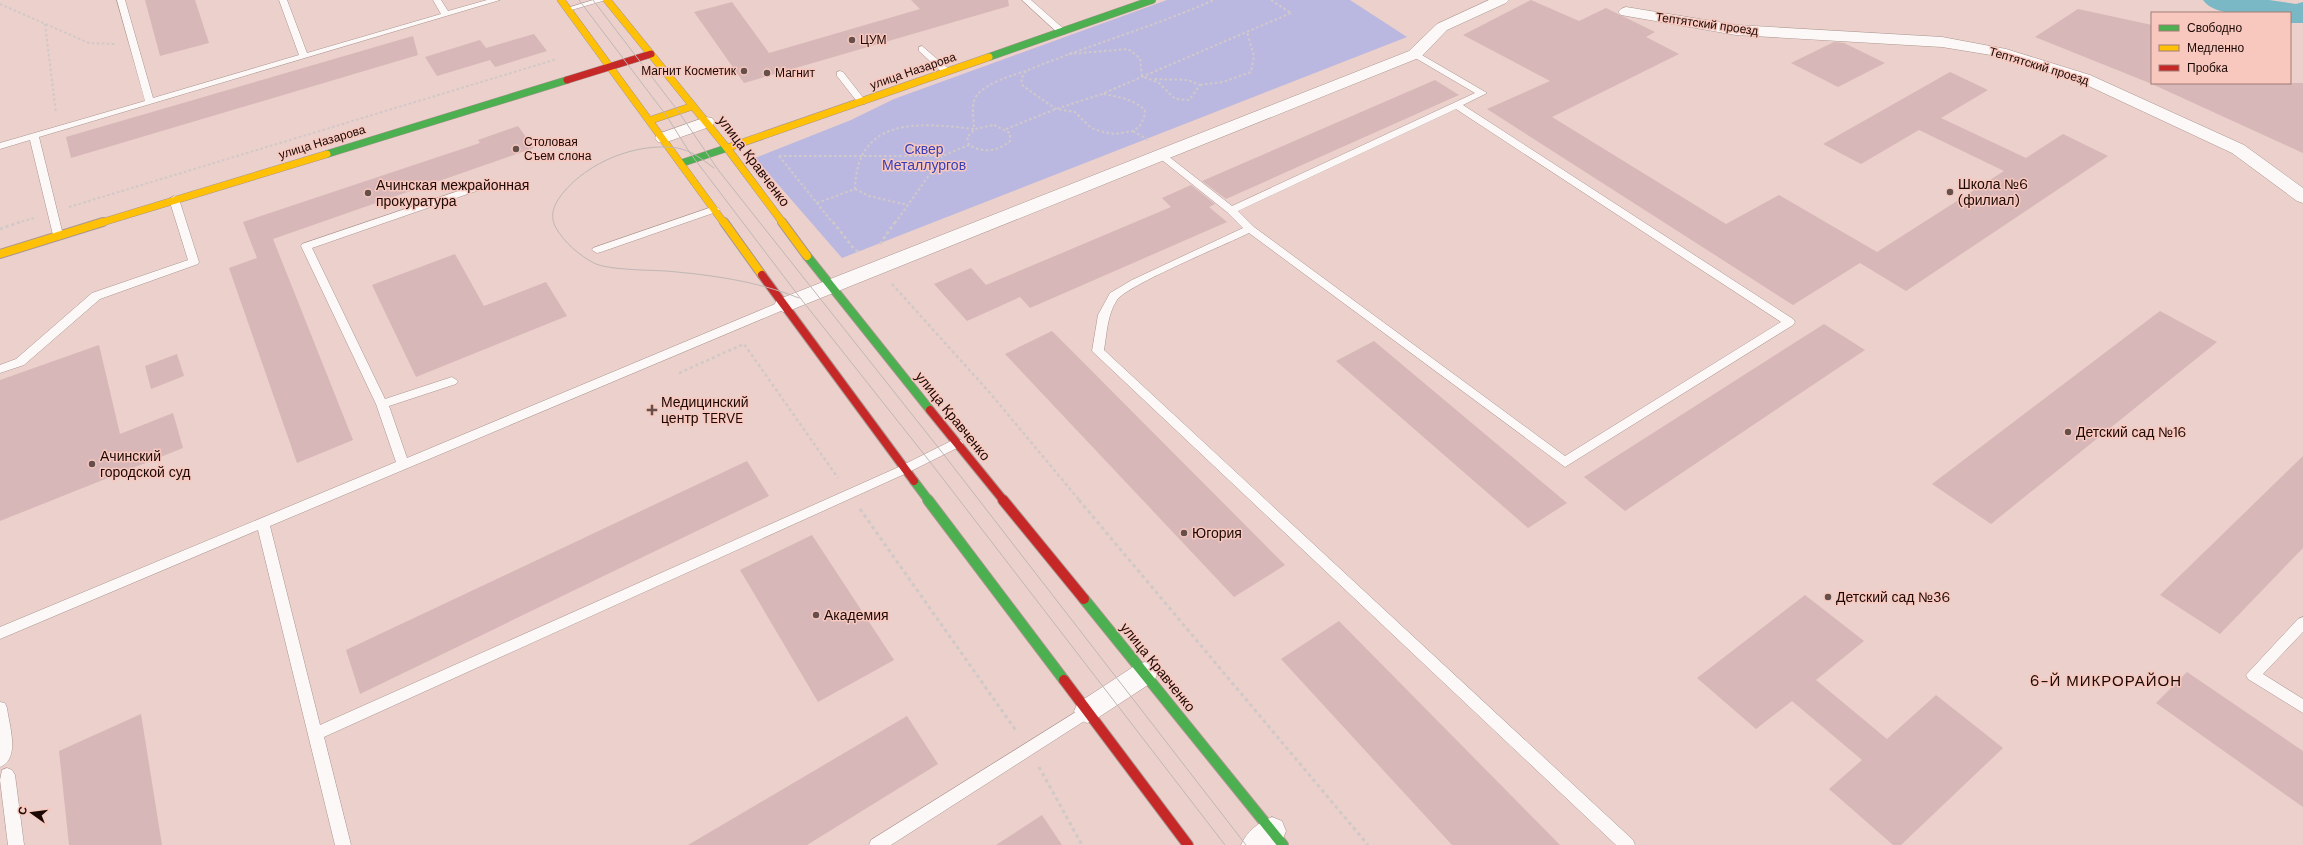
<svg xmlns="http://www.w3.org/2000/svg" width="2303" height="845" viewBox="0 0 2303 845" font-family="'DM Sans',sans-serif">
<rect width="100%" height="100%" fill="#ebd0cb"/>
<polygon fill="#bab8e0" points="1167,0 1350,0 1407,37 842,258 755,158 851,120 894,99"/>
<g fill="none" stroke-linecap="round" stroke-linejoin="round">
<path fill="#79b8c4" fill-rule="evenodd" d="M 2203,0 L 2269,0 L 2296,4 L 2303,2 L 2303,23 L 2290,23 L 2290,13 C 2267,13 2217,20 2203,0 Z"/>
</g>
<g fill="#d8b7b8">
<polygon points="145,0 195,0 209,43 160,56"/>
<polygon points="911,0 1008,0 1009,6 744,83 694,12 732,2 769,53 920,9"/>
<polygon points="1531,0 1579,21 1606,8 1655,32 1646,37 1679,54 1552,117 1726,224 1779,195 1877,252 2004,171 1919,130 1861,164 1823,144 1950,72 1988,90 1941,118 2026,158 2063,134 2108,156 1906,291 1860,263 1793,305 1487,109 1550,81 1463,35"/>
<polygon points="2078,9 2152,25 2152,83 2303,83 2303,153 2152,84 2035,37"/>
<polygon points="534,34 547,51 495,67 490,60 437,76 425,57 480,40 486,48"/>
<polygon points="413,36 418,55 71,158 66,137"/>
<polygon points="1834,42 1844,43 1885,63 1838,87 1791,63"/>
<polygon points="1435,80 1459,95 1226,199 1202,181"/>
<polygon points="518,126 534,148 273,239 353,440 297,463 229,268 257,258 243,222 480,143 478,140"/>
<polygon points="1191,185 1215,204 1209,207 1227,222 1030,308 1020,297 967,321 934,284 971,268 986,285 1171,207 1162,198"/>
<polygon points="455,254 484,306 546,282 567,316 416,377 372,285"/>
<polygon points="2160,311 2217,342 1991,524 1932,484"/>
<polygon points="1824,324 1865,350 1625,511 1584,477"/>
<polygon points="1052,331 1285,565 1234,597 1005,354"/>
<polygon points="1374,341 1567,503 1528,528 1336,361"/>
<polygon points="99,345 120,434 173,413 183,448 0,521 0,380"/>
<polygon points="177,354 184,376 151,389 145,366"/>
<polygon points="2303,456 2303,548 2220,634 2160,595"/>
<polygon points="747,461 769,496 360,694 346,650"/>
<polygon points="812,535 894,660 818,702 740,570"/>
<polygon points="1805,595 1864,641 1816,680 1887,739 1936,695 2003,748 1901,845 1893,845 1829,789 1862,760 1792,701 1756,729 1697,678"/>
<polygon points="1339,621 1560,845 1452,845 1281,659"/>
<polygon points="2187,672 2303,751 2303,807 2156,703"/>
<polygon points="141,714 162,845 69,845 59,751"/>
<polygon points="907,716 938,764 807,845 688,845"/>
<polygon points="1042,815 1062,845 996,845"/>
</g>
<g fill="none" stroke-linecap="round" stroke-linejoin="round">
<defs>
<g id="lane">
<polygon points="117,0 125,0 153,98 299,55 279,0 287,0 307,53 441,14 433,0 441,0 448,11 487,0 500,0 39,137 63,235 58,238 53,235 30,140 0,149 0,143 145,101"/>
<polygon points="593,0 606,0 568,11 564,9"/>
<polygon points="1022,0 1031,0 1065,30 1065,34 1059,34"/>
<polygon points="922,46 950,70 950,74 944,74 919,51 919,47"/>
<path d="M 1415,51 L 1487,93 L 1463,105 L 1793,319 L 1795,322 L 1793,325 L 1565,467 L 1249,233 C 1227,244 1127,285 1117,300 C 1107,315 1107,333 1104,350 L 1633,840 L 1635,845 L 1616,845 L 1092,351 L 1098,315 L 1110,293 L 1132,280 L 1243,228 L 1227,212 L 1157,156 L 1157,152 L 1163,152 L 1232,206 L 1475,93 L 1412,56 L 1412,52 ZM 1456,109 L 1781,322 L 1565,456 L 1254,227 L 1238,211 Z"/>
<polygon points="840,71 843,72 865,100 865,104 859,104 837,76 837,72"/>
<polygon points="479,184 482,185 482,189 312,248 385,399 452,377 458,381 456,384 389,406 407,458 780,302 784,301 789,305 788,308 270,526 320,725 901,466 953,440 961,440 963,443 961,446 909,472 324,737 351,845 335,845 258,530 0,639 0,627 396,462 376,404 301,246 302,244"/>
<polygon points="174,196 179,199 199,262 198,264 100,299 24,365 0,373 0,365 16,359 92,293 188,260 169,199"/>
<polygon points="715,206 720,209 719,211 601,252 597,253 592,250 593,248"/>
<polygon points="2303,617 2303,632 2263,674 2303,699 2303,713 2248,679 2246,675 2298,619"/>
<path d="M 0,702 L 5,703 L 7,708 C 9,725 21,759 0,767 Z"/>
<polygon points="1087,705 1092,706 1094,711 1092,716 891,845 869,845 871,840"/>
<polygon points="7,768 12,770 15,775 24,845 8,845 0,780 2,770"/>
</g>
<g id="street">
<polygon points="1489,0 1509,0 1506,3 1447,30 1421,57 791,310 784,312 777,310 774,305 777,300 1409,51 1437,24"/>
<polygon points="1626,7 1736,25 1942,37 2006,49 2090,75 2244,145 2303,188 2303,203 2297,201 2232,153 2078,81 1997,56 1942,47 1736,35 1621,15 1618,12 1621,9"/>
<polygon points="706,117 712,118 715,122 712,126 664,143 658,142 655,138 658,134"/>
<polygon points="1145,662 1154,665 1158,673 1154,681 1096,719 1087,723 1078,719 1074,711 1078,703 1136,665"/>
<path d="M 1272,817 L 1282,821 L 1286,831 L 1282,841 L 1277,845 L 1241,845 C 1247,831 1258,823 1272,817 Z"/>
</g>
<g id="fast-far2">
<polyline points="989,57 1152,0"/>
<polyline points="327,154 567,80"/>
<polyline points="682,163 727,148"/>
</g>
<g id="fast-far1">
<polyline points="807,256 930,410"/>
<polyline points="914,481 929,501"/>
</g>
<g id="fast">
<polyline points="928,500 1064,680"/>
<polyline points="1084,599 1283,845"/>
</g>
<g id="slow-far1">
<polyline points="561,0 724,223"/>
<polyline points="607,0 727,148 783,223"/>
<polyline points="651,120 693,106"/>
<polyline points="727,148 989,57"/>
<polyline points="100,223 327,154"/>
</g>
<g id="slow">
<polyline points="724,222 762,275"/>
<polyline points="782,222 807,256"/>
<polyline points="0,254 103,222"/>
</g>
<polyline id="jam-far2" points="567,80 651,54"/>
<g id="jam-far1">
<polyline points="762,275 914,481"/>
<polyline points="930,410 1004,501"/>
</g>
<g id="jam">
<polyline points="1003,500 1084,599"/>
<polyline points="1064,680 1188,845"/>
</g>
</defs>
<use href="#lane" stroke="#aa9590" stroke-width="1"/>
<use href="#street" stroke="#aa9590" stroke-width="1"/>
<use href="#fast-far2" stroke="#aa9590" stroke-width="8"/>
<use href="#fast-far1" stroke="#aa9590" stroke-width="10"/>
<use href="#fast" stroke="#aa9590" stroke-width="12"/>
<use href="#slow-far1" stroke="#aa9590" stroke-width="8"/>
<use href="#slow" stroke="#aa9590" stroke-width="10"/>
<use href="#jam-far2" stroke="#aa9590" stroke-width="8"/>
<use href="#jam-far1" stroke="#aa9590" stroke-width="10"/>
<use href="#jam" stroke="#aa9590" stroke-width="12"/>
<g stroke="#d1c9c8" stroke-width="2" stroke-dasharray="2.5 2.5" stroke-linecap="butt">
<polyline points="1271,0 1291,13"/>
<polyline points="0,4 89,43 115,44"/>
<polyline points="45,24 56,113"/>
<polyline points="1069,54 1128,49 1140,58 1142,76 1159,83 1175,99 1189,100 1200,85 1188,80 1153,79"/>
<path d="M 1026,71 L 1021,79 L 1023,86 L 1056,109 L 1075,112 L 1091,128 L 1103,132 L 1115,134 L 1133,131 L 1139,127 L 1144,118 L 1145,110 C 1133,99 1119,97 1103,94"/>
<polyline points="1200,85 1223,82 1251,72 1254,56 1247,32"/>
<path d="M 994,125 L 1010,133 L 1010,141 C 997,152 983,153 969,145 L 967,137 L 975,129 Z"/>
<polyline points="1006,129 1056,109 1102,94 1291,13"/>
<polyline points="1133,131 1148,140"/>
<polyline points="779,156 833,223"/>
<polyline points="779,156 942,156 969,145"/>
<polyline points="855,189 869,196 908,205"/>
<path d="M 817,203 L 855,189 C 857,115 921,123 974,129 C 974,118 970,102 978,94 C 990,81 1012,76 1028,70 C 1089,45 1153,27 1214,0"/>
<polyline points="69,207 557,59"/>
<polyline points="17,223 34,218"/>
<polyline points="895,223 942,157"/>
</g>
<g stroke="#d1c9c8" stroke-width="2.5" stroke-dasharray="3 3" stroke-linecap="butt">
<polyline points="833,222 854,249 860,253"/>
<polyline points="0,229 20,222"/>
<polyline points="880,244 895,222"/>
<polyline points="892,284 990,393 1080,501"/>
<polyline points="679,373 744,344 838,478"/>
</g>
<g stroke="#d1c9c8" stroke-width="3" stroke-dasharray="3.5 3.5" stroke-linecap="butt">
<polyline points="1079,500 1368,845"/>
<polyline points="860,509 1017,732"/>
<polyline points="1039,767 1082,845"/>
</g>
<use href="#lane" fill="#fcf8f7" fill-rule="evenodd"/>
<use href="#street" fill="#fcf8f7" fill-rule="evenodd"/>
<use href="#fast-far2" stroke="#4caf50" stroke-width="7"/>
<use href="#fast-far1" stroke="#4caf50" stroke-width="8"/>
<use href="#fast" stroke="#4caf50" stroke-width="10"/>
<use href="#slow-far1" stroke="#ffc107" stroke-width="7"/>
<use href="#slow" stroke="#ffc107" stroke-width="8"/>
<use href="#jam-far2" stroke="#c62828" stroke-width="7"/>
<use href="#jam-far1" stroke="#c62828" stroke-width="8"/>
<use href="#jam" stroke="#c62828" stroke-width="10"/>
<g stroke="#bfb7b6" stroke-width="1">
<polyline points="579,0 666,115 690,153 801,299 927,458 1225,845"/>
<polyline points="593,0 678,111 719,171 941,451 1246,845"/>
<path d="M 714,168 C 703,160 691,150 677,148 C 637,142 588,162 563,193 C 554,204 549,215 556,228 C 564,242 580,256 594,263 C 607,270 649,270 666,271 C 712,275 756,281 799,298"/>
</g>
</g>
<g fill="#644f4a" stroke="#f8c8be" stroke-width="1.5">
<circle cx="852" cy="40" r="4"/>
<circle cx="744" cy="71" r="4"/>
<circle cx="767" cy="73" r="4"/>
<circle cx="516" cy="149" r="4"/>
<circle cx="1950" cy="192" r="4"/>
<circle cx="368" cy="193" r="4"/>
<path d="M650 404h4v4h4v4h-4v4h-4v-4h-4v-4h4z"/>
<circle cx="2068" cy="432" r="4"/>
<circle cx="92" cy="464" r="4"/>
<circle cx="1184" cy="533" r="4"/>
<circle cx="1828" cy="597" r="4"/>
<circle cx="816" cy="615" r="4"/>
</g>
<g text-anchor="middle" stroke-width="3" stroke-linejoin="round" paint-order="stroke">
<g font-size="12" fill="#1c0905" stroke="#f8c8be">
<text transform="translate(1707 24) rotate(8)" y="4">Тептятский проезд</text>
<text transform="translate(2039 66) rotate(17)" y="4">Тептятский проезд</text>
<text transform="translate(913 71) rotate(-19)" y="4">улица Назарова</text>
<text transform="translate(322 142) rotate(-17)" y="4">улица Назарова</text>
</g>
<g font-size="12" fill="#1c0905" stroke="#f8c8be" text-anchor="start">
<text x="860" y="44">ЦУМ</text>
<text x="736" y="75" text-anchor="end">Магнит Косметик</text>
<text x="775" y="77">Магнит</text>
<text x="524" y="146">Столовая<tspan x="524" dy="14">Съем слона</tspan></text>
</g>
<g font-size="14" fill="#363eba" stroke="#f8c8be">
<text x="924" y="154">Сквер<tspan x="924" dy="16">Металлургов</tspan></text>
</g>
<g font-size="14" fill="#1c0905" stroke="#f8c8be">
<text transform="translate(754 161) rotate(53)" y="5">улица Кравченко</text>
<text transform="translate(953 416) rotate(51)" y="5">улица Кравченко</text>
<text transform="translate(1158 667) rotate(51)" y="5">улица Кравченко</text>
</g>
<g font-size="14" fill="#1c0905" stroke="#f8c8be" text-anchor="start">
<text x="1958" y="189">Школа №6<tspan x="1958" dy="16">(филиал)</tspan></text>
<text x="376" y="190">Ачинская межрайонная<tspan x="376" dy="16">прокуратура</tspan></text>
<text x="661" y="407">Медицинский<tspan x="661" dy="16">центр TERVE</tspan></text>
<text x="2076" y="437">Детский сад №16</text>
<text x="100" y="461">Ачинский<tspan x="100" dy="16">городской суд</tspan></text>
<text x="1192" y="538">Югория</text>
<text x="1836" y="602">Детский сад №36</text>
<text x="824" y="620">Академия</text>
</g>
<g font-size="15" letter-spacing="1" fill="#1c0905" stroke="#f8c8be">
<text x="2106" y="686">6-Й МИКРОРАЙОН</text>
</g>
</g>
<rect x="2151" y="12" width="140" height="72" fill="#f8c8be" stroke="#a07c74"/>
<rect x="2159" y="25" width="20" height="6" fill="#4caf50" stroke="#a07c74"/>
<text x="2187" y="32" font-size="12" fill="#1c0905">Свободно</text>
<rect x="2159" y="45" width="20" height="6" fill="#ffc107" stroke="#a07c74"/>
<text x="2187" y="52" font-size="12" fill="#1c0905">Медленно</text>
<rect x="2159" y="65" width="20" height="6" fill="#c62828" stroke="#a07c74"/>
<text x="2187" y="72" font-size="12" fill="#1c0905">Пробка</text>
<g transform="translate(32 813) rotate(284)" stroke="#f8c8be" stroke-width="3" paint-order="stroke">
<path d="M0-3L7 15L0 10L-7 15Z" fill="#1c0905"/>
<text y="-6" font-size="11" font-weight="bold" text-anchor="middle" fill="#1c0905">С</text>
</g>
</svg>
